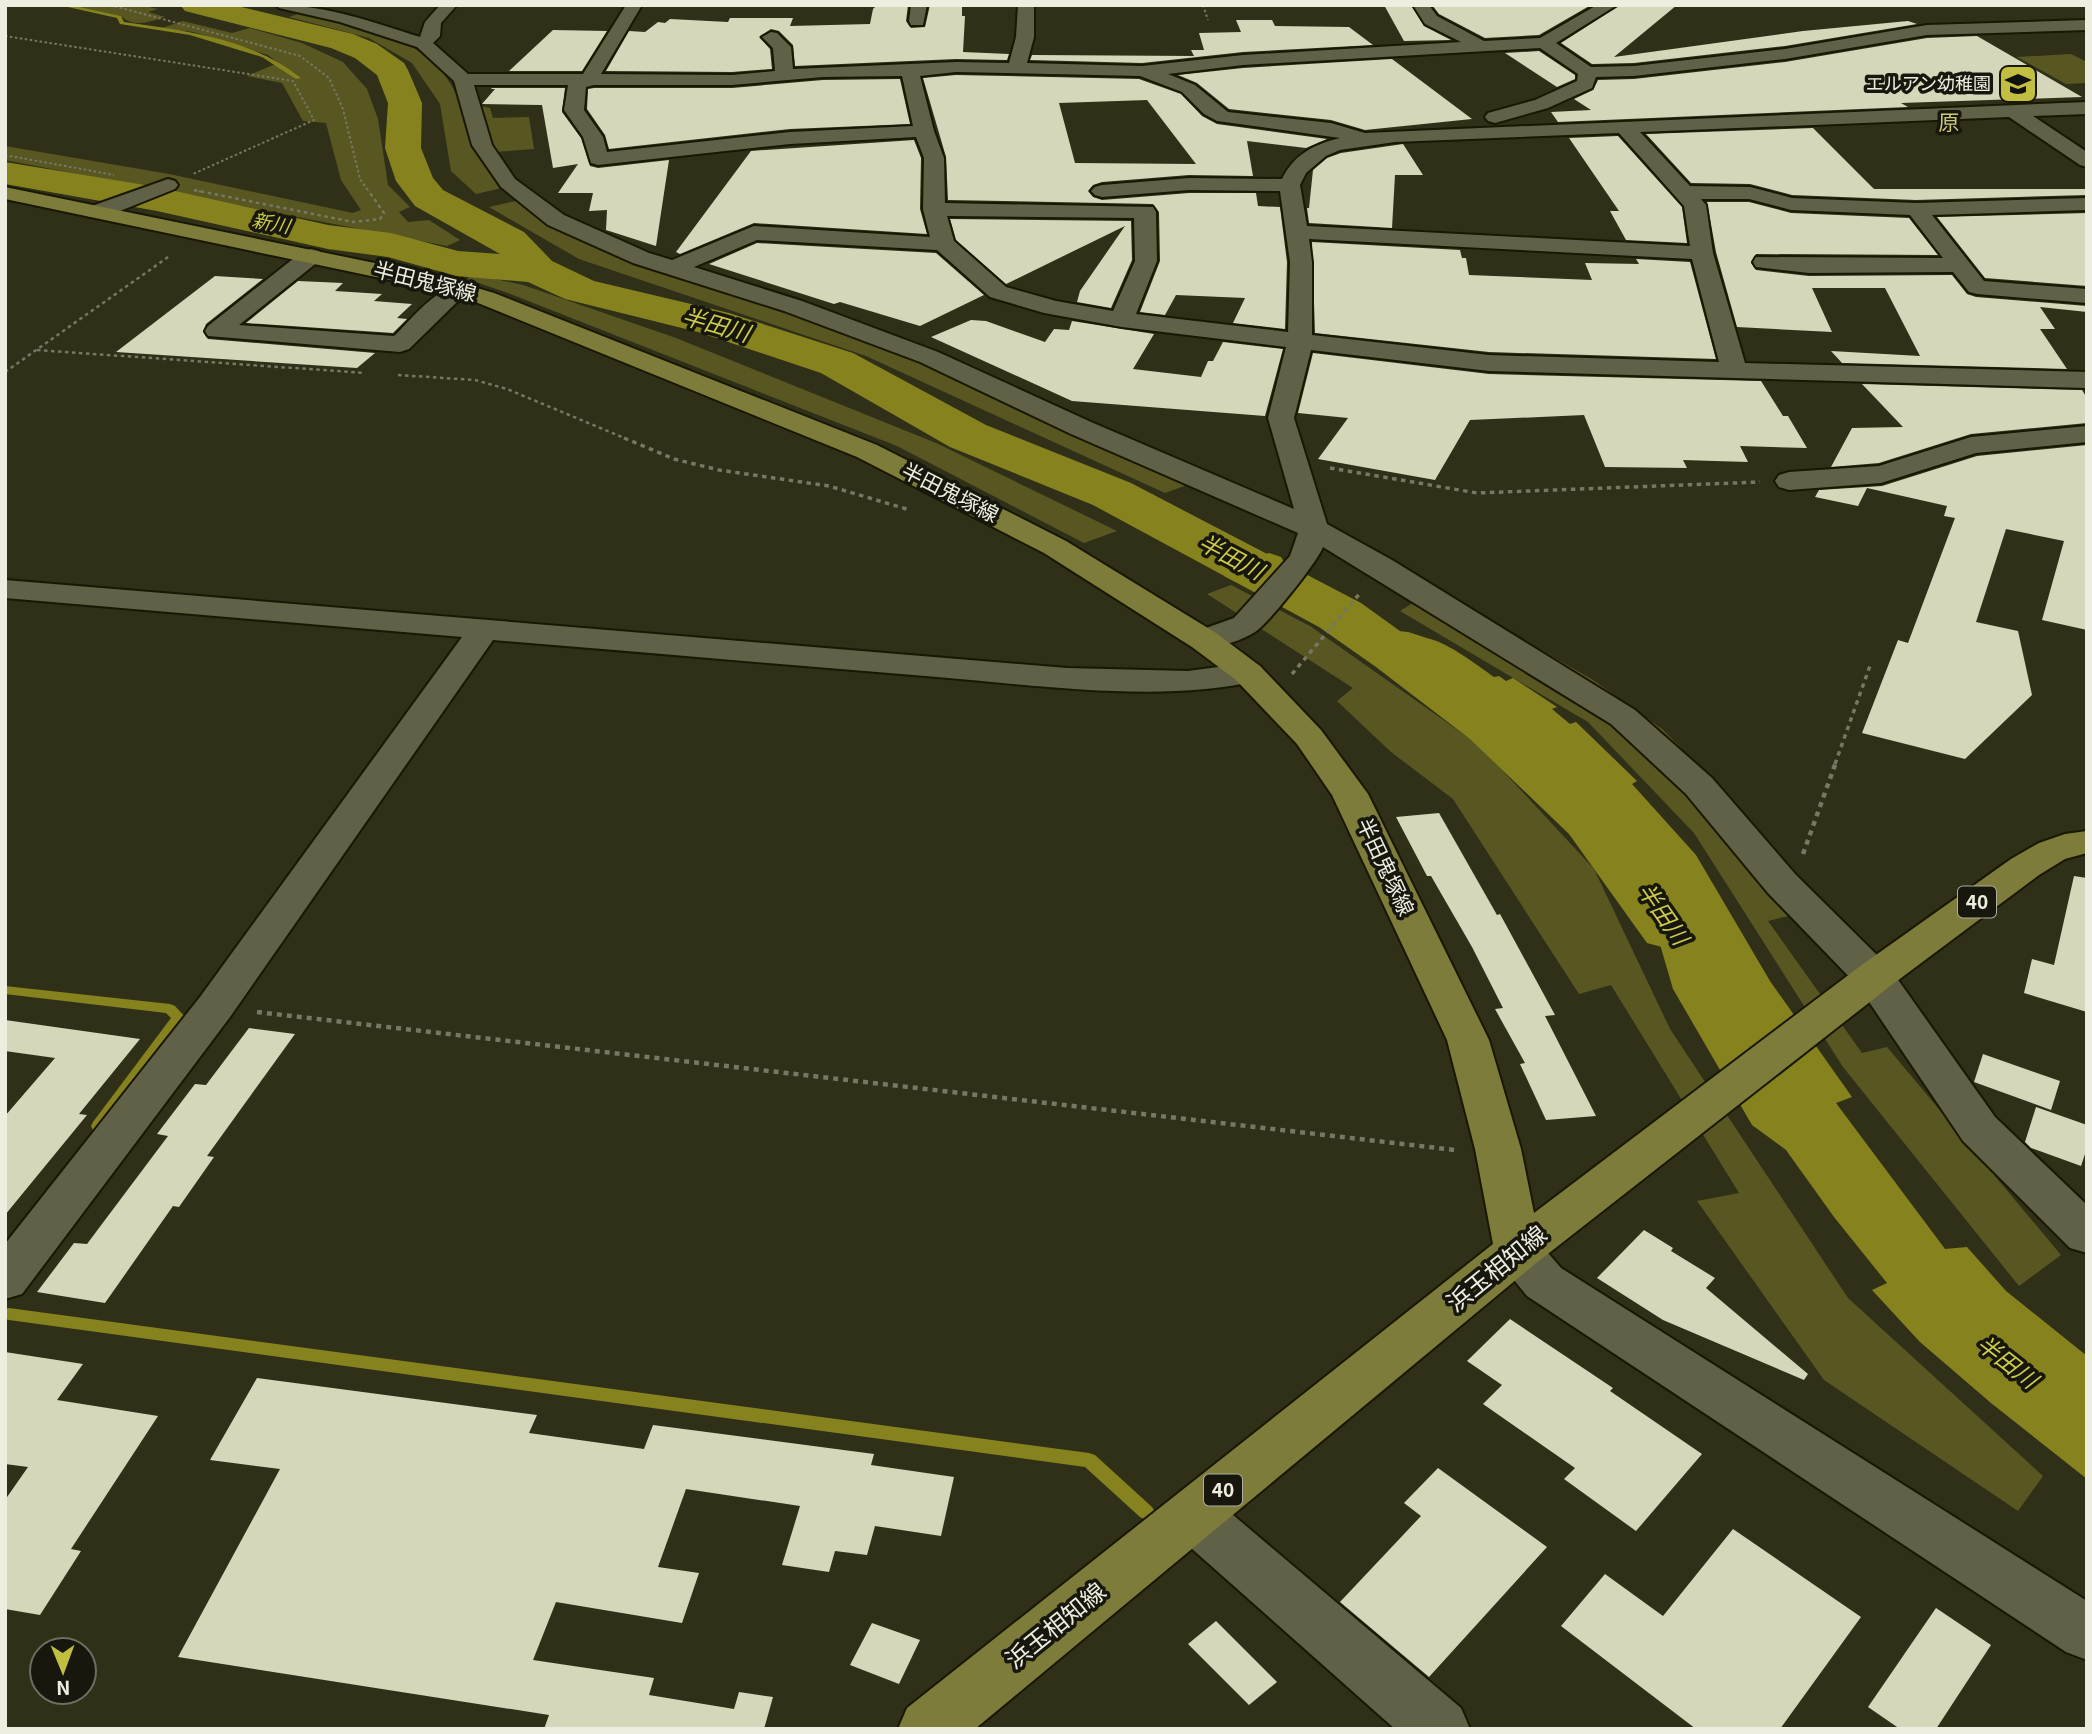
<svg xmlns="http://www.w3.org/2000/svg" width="2092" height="1734" viewBox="0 0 2092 1734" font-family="Georgia,'Noto Sans JP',serif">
<rect width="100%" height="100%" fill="#303019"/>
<g fill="#585722">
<path d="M 68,5 L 140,5 L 158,9 L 148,12 L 165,17 C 149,22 134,28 121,16 Z"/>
<path d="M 303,12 C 364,25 439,39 461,106 L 474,105 L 490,108 L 493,118 L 529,117 L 534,149 L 495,152 L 506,187 L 476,194 L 451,171 L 440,104 L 412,63 L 369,38 L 289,17 Z"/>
<polygon points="183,21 232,33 250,28 302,43 343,62 367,89 378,119 388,185 410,207 399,212 408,222 429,220 460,240 447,246 5,160 5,146 169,174 353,213 361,210 341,180 326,123 303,121 282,83 247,76 278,63 268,55 193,32 162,28"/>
<polygon points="2071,54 2087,62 2087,83 2066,84 2017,57"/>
<polygon points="516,201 543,222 628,258 914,356 1190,484 1165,493 866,356 579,259 489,207"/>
<polygon points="472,274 523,285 676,338 936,443 1117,531 1084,543 897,446 508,293 467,279"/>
<polygon points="1231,585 1310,626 1479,745 1594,869 1670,1029 1848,1298 2043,1476 2018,1511 1824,1380 1697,1201 1739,1193 1611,985 1579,994 1453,799 1391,752 1337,701 1353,688 1207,594"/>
<polygon points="1435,589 1593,680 1662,729 1722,789 1785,867 1792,915 1768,921 1862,1053 1887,1047 2061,1255 2019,1286 1843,1067 1694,833 1588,722 1400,611"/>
</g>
<path fill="#86831e" d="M 1269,553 L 1281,557 L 1302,591 L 1308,591 L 1310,595 C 1321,600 1332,601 1342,605 C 1354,610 1361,618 1374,620 L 1372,625 C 1391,636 1390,629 1408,632 C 1416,634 1422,637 1430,639 C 1448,643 1477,665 1494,677 L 1499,676 L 1506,681 L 1513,678 L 1557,707 L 1552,709 L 1570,724 L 1576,722 L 1637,781 L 1632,784 L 1696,855 L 1770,981 L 1852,1097 L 1836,1103 L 1945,1249 L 1967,1247 L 2006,1291 L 2087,1356 L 2087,1479 L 1991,1403 L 1920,1342 L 1872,1290 L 1887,1283 L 1834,1217 L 1786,1150 L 1752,1125 L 1673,989 L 1659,941 L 1645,911 L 1629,887 L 1605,819 L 1577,788 L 1552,750 L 1533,744 L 1495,720 L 1448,700 L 1442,693 L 1410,673 L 1372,642 L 1358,640 L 1367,629 C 1348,622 1323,609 1304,617 L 1224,576 L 1251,558 Z"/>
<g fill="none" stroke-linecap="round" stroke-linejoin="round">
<g fill="#86831e" fill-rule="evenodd">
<path d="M 59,5 L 70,5 L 121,16 L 124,22 L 131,23 C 189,31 254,40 301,78 L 296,79 L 262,57 L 190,35 L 120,24 L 117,18 Z"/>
<polygon points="5,986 170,1004 175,1006 186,1018 103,1130 93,1130 91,1126 93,1122 171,1018 166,1013 5,994"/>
<polygon points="9,1308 1089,1453 1095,1455 1152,1507 1155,1512 1152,1517 1146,1520 1140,1517 1085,1467 9,1320 5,1319 5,1309"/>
</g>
<polygon fill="#86831e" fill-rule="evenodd" points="180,5 233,5 353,34 377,44 404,63 408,70 422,103 421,148 433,178 443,190 524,232 552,261 594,281 729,313 853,353 986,425 1131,483 1361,603 1514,713 1617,806 1709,927 1699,943 1673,950 1647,943 1569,834 1470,739 1376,667 1319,627 1093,505 950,447 821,373 698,332 565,299 528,282 456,276 388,257 328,249 157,211 5,184 5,162 157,187 328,225 391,233 458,251 500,254 415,206 396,181 385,148 388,103 377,75 355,58 331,48 185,11"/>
</g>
<g fill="#d6d6ba" fill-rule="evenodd">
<polygon points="877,5 908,5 906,21 911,28 925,27 930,5 962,5 962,16 965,16 963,52 1009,54 1007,60 956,59 795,66 793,45 779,31 771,29 759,37 770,49 772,69 732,72 606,71 629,31 645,32 658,22 665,23 670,19 728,22 730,18 793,18 790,26 870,24 873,9"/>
<polygon points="1384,5 1411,5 1424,26 1451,40 1404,41"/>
<polygon points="1432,5 1591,5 1539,35 1485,38 1439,14"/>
<polygon points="1620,5 1677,5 1614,57 1803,31 1908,21 1917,24 1785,46 1634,63 1592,64 1561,43"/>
<polygon points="1236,20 1272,20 1275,26 1349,27 1373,45 1243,52 1142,63 1030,60 1032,55 1194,56 1191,50 1204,50 1199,33 1241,32"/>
<polygon points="553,30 607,31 582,71 509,71"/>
<polygon points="1977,36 2082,97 1901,103 1908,107 1558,122 1551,112 1591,110 1574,99 1593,90 1598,80 1634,79 1785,62 1927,38"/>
<polygon points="1539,51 1575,75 1575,79 1557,87 1505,53"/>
<polygon points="1392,59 1472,119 1365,130 1331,120 1229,109 1197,83 1178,75 1243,68"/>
<path d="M 956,75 L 1139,79 L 1181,94 L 1202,116 L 1217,124 L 1327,139 L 1306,148 L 1247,141 L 1253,176 L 1189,175 L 1102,182 L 1093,185 L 1088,191 L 1093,197 L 1102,200 L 1189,193 L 1256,193 L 1258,206 L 1280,207 L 1287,262 L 1285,329 L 1233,323 L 1245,298 L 1176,295 L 1165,315 L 1140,312 L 1160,261 L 1159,212 L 1153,204 L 948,200 L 946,157 L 923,78 ZM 1147,100 L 1196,164 L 1075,163 L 1059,103 Z"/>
<polygon points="900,79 910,124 790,129 609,149 605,135 587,109 588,89 594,88 732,88 823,80"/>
<polygon points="492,88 565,88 562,112 581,138 590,166 598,168 669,160 656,246 606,230 607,210 589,211 593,193 558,193 578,164 553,168 542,105 482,104 495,89 491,89"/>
<polygon points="1813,128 1874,189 2087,189 2087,195 1916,200 1792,195 1750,184 1691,183 1646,134"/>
<polygon points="1618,136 1682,207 1687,243 1626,240 1610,211 1619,211 1569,138"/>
<polygon points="914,140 921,158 920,209 927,234 754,223 680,254 676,252 751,151"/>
<polygon points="1403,144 1423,175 1395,175 1392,228 1309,223 1307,208 1309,208 1313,170 1327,158 1341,153"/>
<polygon points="1707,202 1749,202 1791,213 1909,218 1938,255 1756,254 1751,263 1756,270 1809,276 1952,275 1967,294 1976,297 2087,306 2087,312 2040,307 2055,329 2040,329 2067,369 1842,363 1831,351 1920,356 1885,288 1812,288 1832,332 1737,327 1716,252"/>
<polygon points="2087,213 2087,286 1985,278 1937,217"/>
<polygon points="950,219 1131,221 1132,260 1111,308 1077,302 1080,291 1125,226 1006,284 956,240"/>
<polygon points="1312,242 1460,250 1462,258 1466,258 1469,275 1592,280 1585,263 1639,264 1636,259 1690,262 1716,359 1489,352 1315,333"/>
<polygon points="757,243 936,253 984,295 920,326 840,302 834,304 709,264"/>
<polygon points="215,276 263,279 206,324 203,332 208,339 375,353 357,368 116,352"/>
<polygon points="298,281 343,283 335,291 382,294 374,301 412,304 397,318 407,319 393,333 246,323"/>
<polygon points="971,320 986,321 1045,342 1054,329 1069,330 1072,321 1154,334 1133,369 1201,377 1208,361 1213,361 1223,342 1283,349 1265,416 1072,401 931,337"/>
<polygon points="1313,353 1489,374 1761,381 1783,416 1788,416 1807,448 1740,446 1748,462 1683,460 1687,468 1605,467 1584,415 1470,420 1435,480 1318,459 1348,418 1298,413"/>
<polygon points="1862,384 2082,390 2087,398 2087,423 1971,434 1879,463 1831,467 1852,428 1903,427"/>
<polygon points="2087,445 2087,630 2042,620 2064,541 2006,529 1976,622 2018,631 2032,695 1965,759 1862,733 1898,640 1908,643 1955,518 1944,516 1947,506 1867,488 1858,506 1815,497 1819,490 1882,486 1977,456"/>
<polygon points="1439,813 1497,915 1500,914 1555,1015 1545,1016 1596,1116 1546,1120 1520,1064 1525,1063 1495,1009 1503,1008 1472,947 1431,876 1427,876 1396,817"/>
<polygon points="2074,876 2087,878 2087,1012 2024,993 2032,959 2054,965"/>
<polygon points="5,1020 140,1039 79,1114 87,1115 5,1215 5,1116 55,1058 5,1051"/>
<polygon points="249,1028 295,1034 207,1156 214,1157 179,1207 173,1206 105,1303 37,1292 74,1243 87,1244 168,1136 157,1134 195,1084 206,1085"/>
<polygon points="1983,1054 2060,1081 2051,1110 1974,1082"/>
<polygon points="2036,1107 2087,1125 2087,1148 2081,1166 2031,1148 2025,1142"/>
<polygon points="1644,1230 1673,1248 1671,1251 1715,1278 1706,1288 1808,1374 1804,1380 1663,1320 1597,1278"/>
<polygon points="1510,1319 1613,1388 1610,1391 1702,1454 1636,1531 1564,1479 1575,1468 1483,1404 1502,1385 1467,1361"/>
<polygon points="5,1352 83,1364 57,1400 158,1416 71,1549 81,1551 40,1615 5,1609 5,1500 28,1467 5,1464"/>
<polygon points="257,1378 537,1415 529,1433 644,1449 653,1425 874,1454 871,1465 954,1477 941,1536 875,1526 867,1555 835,1551 829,1572 782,1565 800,1506 686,1489 658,1567 699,1573 682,1623 556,1602 533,1660 654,1678 649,1695 734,1709 739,1692 773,1697 764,1729 544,1729 549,1715 178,1657 280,1469 210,1460"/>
<polygon points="1438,1468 1547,1547 1429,1677 1340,1602 1421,1516 1404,1503"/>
<polygon points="1733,1529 1861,1617 1780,1729 1696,1729 1561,1626 1605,1574 1663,1616"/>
<polygon points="1936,1608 1991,1645 1936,1729 1900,1729 1868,1707"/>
<polygon points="1216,1621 1277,1682 1249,1705 1188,1644"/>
<polygon points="872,1623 920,1640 899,1684 850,1665"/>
</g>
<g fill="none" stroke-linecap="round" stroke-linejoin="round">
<defs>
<g id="minor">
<path d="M 277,5 C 327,5 372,22 420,37 L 425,22 L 440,5 L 457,5 L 441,23 L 440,36 L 433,43 L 468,74 L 583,74 L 626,5 L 642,5 L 601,74 L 732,75 L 775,71 L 773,48 L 762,37 L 771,32 L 777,33 L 791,47 L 793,69 L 956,62 L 1009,63 L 1016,37 L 1018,5 L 1034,5 L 1034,37 L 1027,63 L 1142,66 L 1243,55 L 1461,42 L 1425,24 L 1413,5 L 1429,5 L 1437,16 L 1484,41 L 1540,38 L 1597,5 L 1617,5 L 1556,43 L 1591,67 L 1634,66 L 1785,49 L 1927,25 L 2087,20 L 2087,30 L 1927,35 L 1785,59 L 1634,76 L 1596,77 L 1592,88 L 1548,108 L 1495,123 L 1488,121 L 1485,117 L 1488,113 L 1535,100 L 1577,81 L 1578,74 L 1540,48 L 1243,65 L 1168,74 L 1195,85 L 1228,112 L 1331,123 L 1365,133 L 2087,102 L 2087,114 L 2033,116 L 2087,152 L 2087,167 L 2080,165 L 2009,117 L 1640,132 L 1690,186 L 1750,187 L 1792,198 L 1916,203 L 2087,198 L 2087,210 L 1932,215 L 1984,281 L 2087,289 L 2087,303 L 1977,294 L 1969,292 L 1953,272 L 1809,273 L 1756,267 L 1753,262 L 1756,257 L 1943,258 L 1910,215 L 1791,210 L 1749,199 L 1701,199 L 1706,205 L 1713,253 L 1745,363 L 2087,372 L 2087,388 L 1489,371 L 1311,350 L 1294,418 L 1327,524 L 1392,560 L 1635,710 L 1712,778 L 1796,875 L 1889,967 L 1995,1117 L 2087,1205 L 2087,1253 L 2070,1248 L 1963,1141 L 1859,987 L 1768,893 L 1686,794 L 1611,724 L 1323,547 C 1318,561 1268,624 1255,632 C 1239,642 1211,651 1192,647 L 1188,640 L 1192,633 L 1234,618 L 1290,556 L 1298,533 L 1071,434 L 920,362 L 784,311 L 633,263 L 548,225 L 501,187 L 472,145 L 454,81 L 417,47 L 340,22 L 279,8 ZM 956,72 L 1140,76 L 1182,92 L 1204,114 L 1217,121 L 1340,138 C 1315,144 1294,154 1282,179 L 1189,178 L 1102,185 L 1095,187 L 1091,191 L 1095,195 L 1102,197 L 1189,190 L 1280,191 L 1290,262 L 1288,332 L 1136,314 L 1157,261 L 1156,212 L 1153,207 L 945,203 L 944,158 L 934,131 L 920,76 ZM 902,76 L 913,126 L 790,132 L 607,152 L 603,137 L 584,110 L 586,87 L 594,85 L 732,85 L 823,77 ZM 474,85 L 568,85 L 564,110 L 583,137 L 591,163 L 598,165 L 790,144 L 916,137 L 924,158 L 923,209 L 930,237 L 754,226 L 672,260 L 649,253 L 564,215 L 515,179 L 492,145 ZM 1619,133 L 1684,206 L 1690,246 L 1307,226 L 1300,185 L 1306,173 L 1326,156 L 1340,150 L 1395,142 ZM 947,216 L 1134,218 L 1135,261 L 1113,311 L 1056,301 L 1006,287 L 954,241 ZM 1309,239 L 1692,259 L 1719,362 L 1489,355 L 1312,335 L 1312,262 ZM 757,240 L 937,250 L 990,297 L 1044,313 L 1122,327 L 1286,347 L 1268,418 L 1294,509 L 1091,422 L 938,352 L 802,301 L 694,267 Z"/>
<polygon points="911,5 927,5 923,25 911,25 909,21"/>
<polygon points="168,179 175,181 178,185 175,189 105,217 89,217 86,212 89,207"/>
<path d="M 311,249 L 319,251 L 322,256 L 319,261 L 239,325 L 394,336 C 414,317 442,278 473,286 L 477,291 L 473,296 L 457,302 L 409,349 L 400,352 L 208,336 L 205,331 L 208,326 L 303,251 Z"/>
<polygon points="2087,426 2087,442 1976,453 1881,483 1789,490 1779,487 1775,481 1779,475 1789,472 1879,466 1971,437"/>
<path d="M 5,580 L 1067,668 L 1188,671 L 1248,663 L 1260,666 L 1265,673 L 1260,680 C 1164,704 1036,685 937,677 C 789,665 641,652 493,640 L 230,1017 L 22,1294 L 5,1299 L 5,1244 L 200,997 L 462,637 L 5,598 Z"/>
<polygon points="1518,1232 1535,1238 1561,1268 2087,1601 2087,1660 2066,1652 1527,1296 1501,1264 1494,1251 1501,1238"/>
<polygon points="1193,1491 1213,1498 1461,1708 1470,1729 1395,1729 1173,1532 1165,1515 1173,1498"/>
</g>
<polygon id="major" points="5,187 433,275 494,293 877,445 1066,541 1216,633 1260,666 1321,730 1368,794 1489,1040 1521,1149 1534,1213 1859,967 2011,859 2039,843 2065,834 2087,831 2087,853 2065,859 2039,875 1889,987 1535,1264 975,1729 898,1729 907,1708 1493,1244 1475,1149 1447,1040 1332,795 1297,744 1236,680 1192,647 1044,553 857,457 478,303 428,288 5,199"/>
</defs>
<use href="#minor" stroke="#181803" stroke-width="4"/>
<use href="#major" stroke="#181803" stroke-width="4"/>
<g stroke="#777763" stroke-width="2" stroke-dasharray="2.5 2.5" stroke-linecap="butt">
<polyline points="110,5 300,56 329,78 343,109 360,179 369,192"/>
<polyline points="1203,5 1208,20"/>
<polyline points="5,36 293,81 314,120 193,174"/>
<polyline points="5,155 114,175"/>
<polyline points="194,190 202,192"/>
</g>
<g stroke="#777763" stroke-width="2.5" stroke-dasharray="3.5 3.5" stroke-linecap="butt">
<polyline points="194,190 353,222 380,219 384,213 368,190"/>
<polyline points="37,350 365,373"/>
<polyline points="5,372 171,255"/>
<polyline points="398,375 475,380 507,389 629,440"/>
</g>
<g stroke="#777763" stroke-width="3.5" stroke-dasharray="4.5 4.5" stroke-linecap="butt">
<polyline points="624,438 674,459 719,470 829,486 910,510"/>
<polyline points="1330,468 1477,493 1760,482"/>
<polyline points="1292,674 1361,592"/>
<polyline points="1835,764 1871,663"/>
</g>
<g stroke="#777763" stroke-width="4.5" stroke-dasharray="5 5" stroke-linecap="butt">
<polyline points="1803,854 1836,762"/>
<polyline points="257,1012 1455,1150"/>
</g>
<use href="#minor" fill="#616148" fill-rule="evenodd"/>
<use href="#major" fill="#7d7c3a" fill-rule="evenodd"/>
</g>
<defs>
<symbol id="school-square" viewBox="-11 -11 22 22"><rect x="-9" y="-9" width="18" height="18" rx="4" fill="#c1be40" stroke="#17170d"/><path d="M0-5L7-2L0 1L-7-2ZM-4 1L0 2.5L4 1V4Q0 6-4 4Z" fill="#111"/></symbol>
</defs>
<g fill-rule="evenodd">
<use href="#school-square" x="1996" y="62" width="44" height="44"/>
</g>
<g text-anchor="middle" stroke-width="7" stroke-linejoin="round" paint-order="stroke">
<g font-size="18" fill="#edeedf" stroke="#17170d" text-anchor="end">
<text x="1991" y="90">エルアン幼稚園</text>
</g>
<g font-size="19" font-style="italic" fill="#cecb4b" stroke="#17170d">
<text transform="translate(271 223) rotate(11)" y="7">新川</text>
</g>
<g fill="#17170d" stroke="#adaea0" stroke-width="2">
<rect x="1958" y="886.5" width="38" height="31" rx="5"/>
<rect x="1204" y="1474.5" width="38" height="31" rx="5"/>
</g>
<g font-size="19" font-weight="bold" fill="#edeedf">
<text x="1977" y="909">40</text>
<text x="1223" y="1497">40</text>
</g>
<g font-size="21" fill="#cac97b" stroke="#17170d">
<text x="1949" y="130">原</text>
</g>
<g font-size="21" fill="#edeedf" stroke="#17170d">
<text transform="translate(425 282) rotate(14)" y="7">半田鬼塚線</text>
<text transform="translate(950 493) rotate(27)" y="7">半田鬼塚線</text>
<text transform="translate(1385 867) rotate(65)" y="7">半田鬼塚線</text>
</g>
<g font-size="23" font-style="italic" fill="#cecb4b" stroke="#17170d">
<text transform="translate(716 325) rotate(16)" y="8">半田川</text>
<text transform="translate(1231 557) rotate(28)" y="8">半田川</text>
<text transform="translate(1663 914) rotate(55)" y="8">半田川</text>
<text transform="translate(2007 1362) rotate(38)" y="8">半田川</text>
</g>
<g font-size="24" fill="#edeedf" stroke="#17170d">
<text transform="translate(1497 1269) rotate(-39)" y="8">浜玉相知線</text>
<text transform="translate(1056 1626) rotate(-39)" y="8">浜玉相知線</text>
</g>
</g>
<rect width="2092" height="1734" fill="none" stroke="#edeedf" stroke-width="14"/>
<g transform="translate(63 1671) rotate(179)"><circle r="33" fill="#17170d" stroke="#6d6d61" stroke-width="2"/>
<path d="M0-5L12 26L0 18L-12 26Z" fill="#c1be40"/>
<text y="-10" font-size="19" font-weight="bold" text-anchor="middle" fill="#edeedf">N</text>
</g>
</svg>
